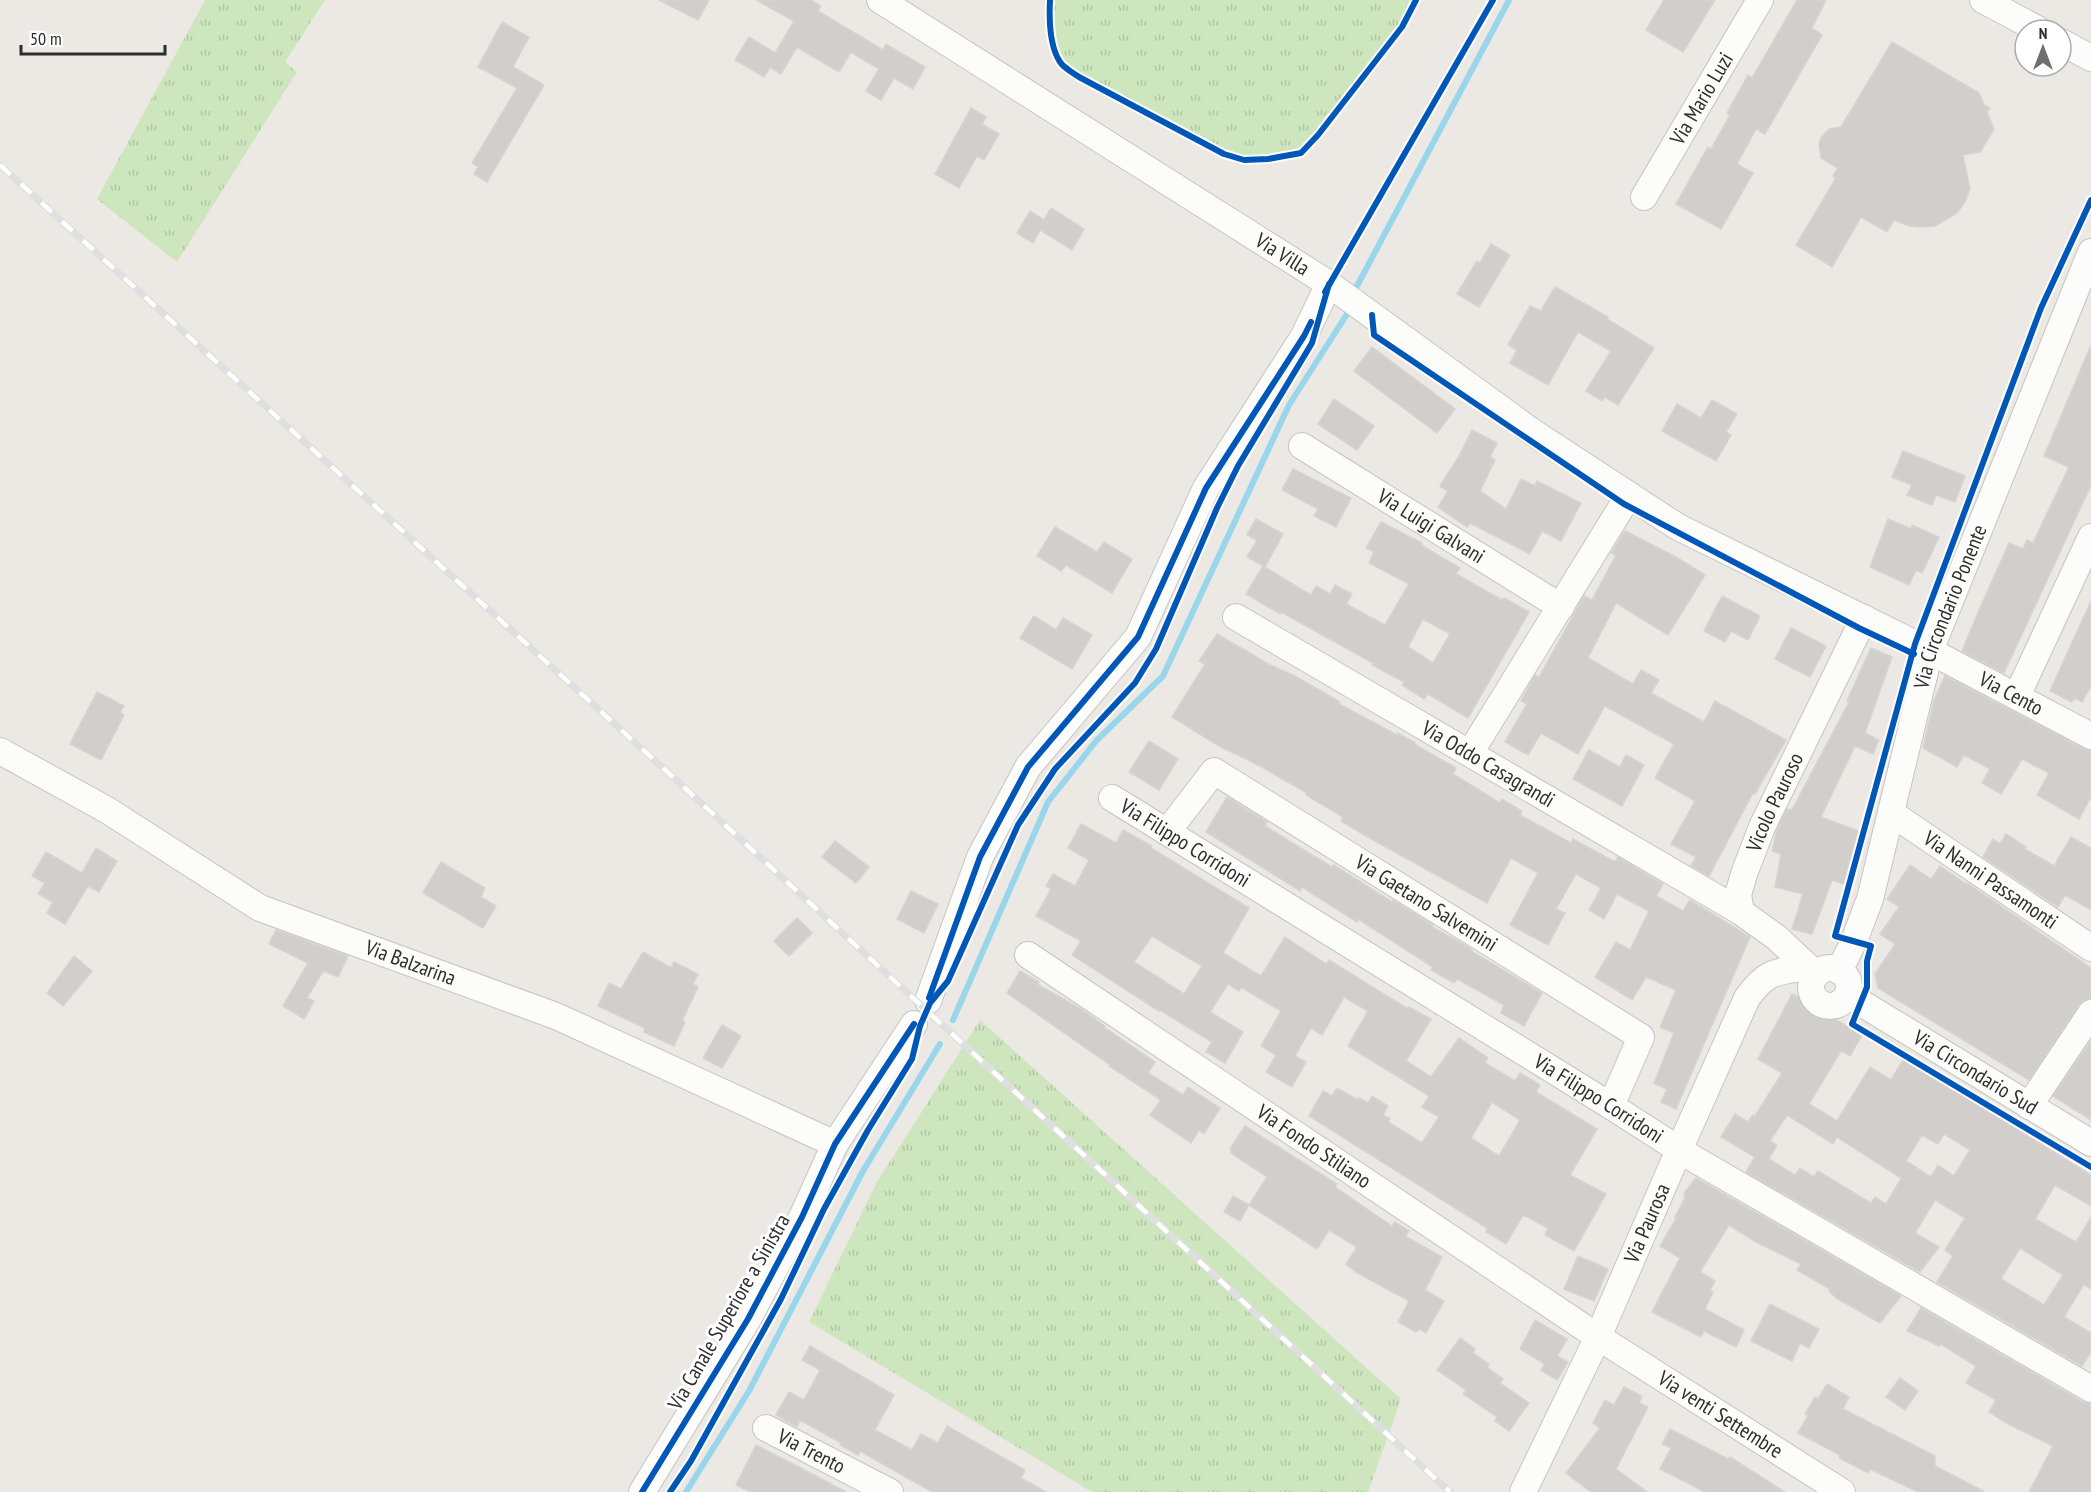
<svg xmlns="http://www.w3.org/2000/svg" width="2091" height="1492" viewBox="0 0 2091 1492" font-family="'PT Sans Narrow',sans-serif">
<defs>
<pattern id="grass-tufts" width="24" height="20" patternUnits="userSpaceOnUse" patternTransform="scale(1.5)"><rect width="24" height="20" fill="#cee6be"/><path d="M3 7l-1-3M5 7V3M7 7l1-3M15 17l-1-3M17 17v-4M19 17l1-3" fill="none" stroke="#b1c6a4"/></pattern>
</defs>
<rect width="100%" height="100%" fill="#ece8e4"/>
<g fill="url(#grass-tufts)">
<polygon points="205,0 325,0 285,62 297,72 177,262 97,199"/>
<path d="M 1050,0 L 1416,0 L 1402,27 L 1318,135 L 1301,153 L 1268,159 L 1244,160 L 1224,154 L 1079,77 C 1073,73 1064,68 1060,62 C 1049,45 1049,19 1050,0 Z"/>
<polygon points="980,1020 1401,1399 1368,1492 1092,1492 809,1322 877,1182"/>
</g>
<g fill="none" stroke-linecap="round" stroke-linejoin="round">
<g stroke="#99d6ec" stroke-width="6">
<polyline points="1357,286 1509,0"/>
<polyline points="953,1020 1048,802 1096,741 1163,676 1289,405 1347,314"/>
<polyline points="686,1492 749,1391 863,1171 940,1044"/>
</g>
</g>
<g fill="#d1cecb" stroke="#d7d4d0" stroke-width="1.5" fill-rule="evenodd">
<polygon points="659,0 709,0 698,20"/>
<polygon points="756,0 811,0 821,6 818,11 883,50 886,44 925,67 913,89 894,78 881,100 866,91 879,69 851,52 839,72 797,47 781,74 770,67 764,77 735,60 749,37 775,53 794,21"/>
<polygon points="1664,0 1715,0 1683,52 1646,30"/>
<polygon points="1797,0 1826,0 1812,28 1822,35 1765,134 1756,129 1737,164 1753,173 1721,229 1676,204 1708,147 1711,149 1730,115 1727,113 1748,75 1752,78"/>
<polygon points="502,22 529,37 513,67 544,85 487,182 474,174 478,167 472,163 517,88 478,67"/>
<polygon points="1892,42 1979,93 1984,105 1990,108 1987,112 1994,129 1980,152 1963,155 1970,189 1965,202 1957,213 1935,226 1922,227 1909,226 1894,220 1887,232 1861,217 1832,267 1796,245 1836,178 1833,176 1838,168 1821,158 1819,144 1821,138 1829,129 1841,127"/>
<polygon points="971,108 986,117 982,124 999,134 984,160 977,156 959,188 935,174"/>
<polygon points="1051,208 1084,229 1072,250 1040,230 1033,243 1017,233 1030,211 1044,220"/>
<polygon points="1491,244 1510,255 1479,307 1457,294 1477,261 1480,263"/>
<polygon points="1555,287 1608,317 1607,319 1654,348 1618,405 1605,397 1602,401 1586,391 1611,351 1578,332 1548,385 1510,363 1517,350 1508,345 1530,306 1541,311"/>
<polygon points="2091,345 2091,485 2004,673 1962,651 1980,608 2009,543 2023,549 2027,540 2033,543 2069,467 2044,456"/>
<polygon points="1372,347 1455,409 1437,433 1354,371"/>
<polygon points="1334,399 1374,426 1357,450 1318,424"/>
<polygon points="1712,400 1737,414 1726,432 1731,435 1716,461 1662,431 1677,404 1701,418"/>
<polygon points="1472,430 1497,443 1490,457 1495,460 1480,491 1506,509 1521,479 1535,486 1537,481 1581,503 1561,541 1542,531 1530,554 1470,523 1467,527 1438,507 1448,491 1440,486 1458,458"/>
<polygon points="1903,451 1965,476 1955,502 1936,495 1932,505 1907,495 1912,485 1892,477"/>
<polygon points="1293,469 1351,498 1336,527 1314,516 1318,509 1282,490"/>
<polygon points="1256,519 1283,534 1265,567 1247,557 1257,540 1247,535"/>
<polygon points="1888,519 1911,529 1912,525 1939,537 1922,573 1916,570 1909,585 1870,567"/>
<path d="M 1381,522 L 1422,543 L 1421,545 L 1460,568 L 1456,574 L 1502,600 L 1504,598 L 1529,612 L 1468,718 L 1428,694 L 1424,699 L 1402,685 L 1404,682 L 1372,665 L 1373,663 L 1281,612 L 1280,614 L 1246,594 L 1263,566 L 1311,595 L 1316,586 L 1330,594 L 1335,585 L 1352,594 L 1346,604 L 1385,625 L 1409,584 L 1369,563 L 1374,552 L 1366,548 ZM 1423,619 L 1450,634 L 1433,663 L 1408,647 Z"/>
<polygon points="1055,527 1097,552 1104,542 1132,559 1112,593 1066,565 1061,571 1037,556"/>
<polygon points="1625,531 1676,557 1705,575 1668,635 1616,603 1588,658 1633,684 1641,670 1659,680 1651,693 1704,722 1715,701 1786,740 1755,794 1753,793 1709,876 1691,866 1696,857 1671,844 1695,801 1655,778 1674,744 1605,706 1578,754 1541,733 1528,755 1505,742 1527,704 1521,701 1531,682 1535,675 1539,677 1584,596 1592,600 1616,555 1611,553"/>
<polygon points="1722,596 1760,616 1748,640 1731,631 1725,642 1704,631"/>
<polygon points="2091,601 2091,686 2082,702 2075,698 2072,702 2050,691"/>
<polygon points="1034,616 1056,630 1063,618 1092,635 1072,669 1020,638"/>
<polygon points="1791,628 1826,646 1810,677 1775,659"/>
<polygon points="1217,634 1270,665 1295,676 1340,702 1339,704 1397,735 1398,733 1415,743 1414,744 1456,768 1453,774 1500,803 1502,799 1522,811 1520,815 1571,843 1573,839 1615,862 1618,857 1663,884 1656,896 1683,911 1690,900 1750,937 1676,1109 1661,1102 1667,1089 1654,1083 1674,1033 1660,1027 1676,990 1646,977 1632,1000 1595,977 1616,942 1630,950 1649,911 1617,894 1604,919 1589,910 1601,888 1576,874 1556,909 1565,913 1548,945 1510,925 1538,873 1511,858 1487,903 1366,836 1341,821 1343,817 1306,795 1307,793 1258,765 1219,746 1172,717 1205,664 1199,661"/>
<polygon points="1871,648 1892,657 1865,733 1879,740 1873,754 1855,746 1821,817 1858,831 1844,884 1832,880 1812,934 1792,929 1803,894 1775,887 1781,854 1772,851 1777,830 1787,809 1792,810 1849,702 1847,701"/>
<polygon points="1945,676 2084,749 2091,751 2091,797 2079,819 2037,795 2049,773 2022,759 2001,794 1982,783 1990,769 1964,755 1957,767 1923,748 1934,700"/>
<polygon points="97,692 124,706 120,712 124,715 101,760 70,744"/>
<polygon points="1149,741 1178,759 1159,790 1129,772"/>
<polygon points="1589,750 1620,767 1626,755 1644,765 1622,806 1573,779"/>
<polygon points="1227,797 1267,822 1265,826 1332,867 1334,865 1392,902 1393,900 1433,925 1432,927 1465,945 1472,950 1471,951 1542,993 1524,1026 1501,1013 1504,1005 1457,979 1454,983 1431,970 1433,967 1358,919 1357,922 1302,887 1300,891 1206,832"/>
<path d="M 1081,824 L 1116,843 L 1123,830 L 1152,846 L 1151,848 L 1249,908 L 1223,953 L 1261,976 L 1285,937 L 1326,964 L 1329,960 L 1408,1009 L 1409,1007 L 1431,1019 L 1406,1061 L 1431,1077 L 1459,1038 L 1488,1058 L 1485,1063 L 1515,1081 L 1520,1073 L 1540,1085 L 1536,1092 L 1597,1129 L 1570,1175 L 1606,1194 L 1574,1251 L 1545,1235 L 1548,1228 L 1523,1215 L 1506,1244 L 1486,1232 L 1487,1228 L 1309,1116 L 1323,1091 L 1332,1096 L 1337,1088 L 1358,1100 L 1359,1098 L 1368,1103 L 1372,1096 L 1388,1106 L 1383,1115 L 1390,1119 L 1388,1122 L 1422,1143 L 1439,1117 L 1422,1107 L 1429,1096 L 1348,1046 L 1368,1011 L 1344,997 L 1322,1035 L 1311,1028 L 1295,1056 L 1306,1062 L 1292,1087 L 1266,1072 L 1276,1055 L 1261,1046 L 1281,1011 L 1241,987 L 1239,991 L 1228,984 L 1210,1012 L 1243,1032 L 1225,1063 L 1206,1052 L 1212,1042 L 1160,1010 L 1159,1011 L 1072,955 L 1081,941 L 1036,916 L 1051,889 L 1046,886 L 1053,874 L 1075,886 L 1089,860 L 1068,848 ZM 1152,936 L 1202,966 L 1184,994 L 1134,962 ZM 1492,1102 L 1520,1120 L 1499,1156 L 1471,1138 Z"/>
<polygon points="2006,834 2026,847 2025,849 2054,866 2071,837 2091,848 2091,910 2065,895 2058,907 1983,857 1993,839 2000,844"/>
<polygon points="835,841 869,867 856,883 822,857"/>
<polygon points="96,848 117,861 99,892 88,886 65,924 47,913 53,902 38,894 45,883 32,876 46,852 82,873"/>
<polygon points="441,862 485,888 481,897 496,906 483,928 423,893"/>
<polygon points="1910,865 1931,879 1940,866 1966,884 1967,883 2091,968 2091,998 2084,1000 2079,1005 2029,1080 1878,988 1875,974 1895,944 1880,934 1899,907 1887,899"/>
<polygon points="911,891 938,904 924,933 897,919"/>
<polygon points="797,918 812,933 789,956 774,941"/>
<polygon points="276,930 348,956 338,977 323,971 307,998 314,1001 304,1019 283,1006 308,963 269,944"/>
<polygon points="643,952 671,968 674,962 698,974 693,984 698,987 682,1021 685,1022 674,1046 644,1032 645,1028 598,1006 609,983 621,989"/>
<polygon points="74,956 92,971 63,1006 47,993"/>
<polygon points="1020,971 1039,982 1037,984 1081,1009 1105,1026 1104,1027 1155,1062 1148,1073 1183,1095 1188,1087 1220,1108 1204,1134 1199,1130 1191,1143 1150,1115 1161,1100 1109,1066 1110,1065 1007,993"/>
<path d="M 1792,994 L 1829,1013 L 1828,1015 L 1862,1035 L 1850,1056 L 1841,1051 L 1809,1104 L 1837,1121 L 1870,1067 L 1891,1080 L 1904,1058 L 2091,1175 L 2091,1206 L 2055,1185 L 2035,1219 L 2076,1242 L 2091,1217 L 2091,1289 L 2084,1284 L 2064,1317 L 2091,1333 L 2091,1352 L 2082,1366 L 1937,1282 L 1953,1256 L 1945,1250 L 1965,1218 L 1935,1200 L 1915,1233 L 1939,1247 L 1920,1272 L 1746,1172 L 1755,1157 L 1721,1137 L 1735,1114 L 1748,1122 L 1753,1115 L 1755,1116 L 1782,1073 L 1758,1059 ZM 1787,1115 L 1833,1144 L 1837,1137 L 1901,1178 L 1886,1204 L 1875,1197 L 1871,1203 L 1818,1171 L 1814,1177 L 1800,1168 L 1795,1175 L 1769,1159 L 1777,1145 L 1770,1141 ZM 1944,1134 L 1970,1150 L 1954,1176 L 1938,1165 L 1931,1177 L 1906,1161 L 1922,1135 L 1938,1144 ZM 2020,1248 L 2063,1275 L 2044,1305 L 2001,1279 Z"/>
<polygon points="722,1025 741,1036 722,1068 703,1058"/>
<polygon points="2091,1040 2091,1120 2053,1096"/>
<polygon points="1245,1126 1337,1184 1335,1187 1392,1226 1395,1222 1409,1231 1405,1236 1442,1257 1425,1290 1444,1301 1426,1333 1419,1329 1416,1332 1398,1322 1409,1301 1356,1272 1346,1264 1357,1247 1329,1230 1317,1249 1249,1205 1267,1177 1231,1153 1231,1147"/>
<polygon points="1696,1178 1901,1296 1880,1323 1836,1298 1829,1291 1830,1289 1797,1270 1801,1264 1756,1242 1729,1225 1700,1272 1715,1281 1710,1290 1713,1292 1705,1309 1744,1330 1736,1347 1704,1331 1701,1337 1652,1312 1680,1258 1660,1246 1677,1217 1675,1217 1685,1198 1684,1193"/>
<polygon points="1233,1196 1249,1205 1240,1221 1224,1212"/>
<polygon points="1578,1256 1608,1269 1594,1301 1564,1289"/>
<polygon points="1770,1304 1819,1329 1809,1348 1800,1343 1792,1361 1751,1341"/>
<polygon points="1921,1308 2083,1402 2091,1404 2091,1492 2029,1492 2053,1446 2008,1424 1989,1412 1996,1400 1966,1383 1976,1366 1941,1344 1939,1346 1907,1331"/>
<polygon points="1535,1320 1567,1339 1557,1356 1568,1362 1557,1380 1541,1370 1545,1364 1520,1349"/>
<polygon points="1460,1338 1475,1349 1473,1353 1489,1364 1487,1367 1503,1379 1500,1383 1529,1403 1509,1431 1495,1421 1497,1417 1463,1394 1466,1390 1437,1370"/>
<polygon points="810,1346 894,1395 875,1430 912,1450 921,1434 938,1443 947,1426 1025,1470 1021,1478 1046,1492 932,1492 860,1451 858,1455 840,1445 841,1443 800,1420 797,1427 776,1415 789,1392 804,1400 820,1370 802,1360"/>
<polygon points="1900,1378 1918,1391 1905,1410 1886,1397"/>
<polygon points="1827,1384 1849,1397 1843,1409 1935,1456 1935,1466 1985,1492 1918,1492 1870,1469 1868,1473 1839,1458 1840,1455 1798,1433 1808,1416 1805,1414 1815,1397 1818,1399"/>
<polygon points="1624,1387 1642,1396 1639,1403 1648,1407 1616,1469 1647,1492 1591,1492 1566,1473 1600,1428 1593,1423 1605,1400 1614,1405"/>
<polygon points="1670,1429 1728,1459 1730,1457 1785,1492 1705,1492 1660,1469 1671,1448 1662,1444"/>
<polygon points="756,1445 820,1478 846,1492 750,1492 736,1485"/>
</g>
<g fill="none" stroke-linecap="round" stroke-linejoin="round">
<defs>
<g id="minor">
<path id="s1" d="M 880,0 L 1329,284 L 1534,433 L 1678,527 L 1930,651 L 2091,736"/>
<polyline points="1983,0 2039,30"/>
<polyline points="2061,42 2091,58"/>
<path id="s2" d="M 1644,197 L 1760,0"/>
<path id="s3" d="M 1302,446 L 1561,607"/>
<path id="s4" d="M 1236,617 L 1741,912"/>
<polyline points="2017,696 2091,537"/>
<path id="s5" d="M 0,751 L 107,810 L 260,908 L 556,1016 L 835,1144"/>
<polyline points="1470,753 1629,495"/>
<path id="s6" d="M 1112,798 L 1611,1106 L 1689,1156 L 2091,1389"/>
<path id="s7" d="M 1891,813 L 2091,948"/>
<path id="s8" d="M 1167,832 L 1214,771 L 1641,1037 L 1611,1106"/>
<path id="s9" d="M 1028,955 L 1598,1337 L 1842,1492"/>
<path id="s10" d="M 1808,967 L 1776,937 L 1741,912 L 1738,895 L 1744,874 L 1762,827 L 1864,618"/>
<circle cx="1830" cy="987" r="19"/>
<path id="s11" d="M 1839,971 L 1854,941 L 1870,899 L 1930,651 L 2091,252"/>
<path id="s12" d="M 1846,997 L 1858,1001 L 2091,1143"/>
<polyline points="928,1001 980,857 1028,767 1138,637 1206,488 1304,336 1329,284"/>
<polyline points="2029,1106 2091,1013"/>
<path id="s13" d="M 766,1428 L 890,1492"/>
<polyline points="642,1492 748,1319 802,1217 835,1144 914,1024"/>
<path id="s14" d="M 1523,1492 L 1598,1337 L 1679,1150 L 1747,998 C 1767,970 1776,972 1808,967 L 1817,974"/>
</g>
</defs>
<use href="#minor" stroke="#c5c4c5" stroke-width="28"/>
<use href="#minor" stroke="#fcfcfb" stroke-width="26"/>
<defs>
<polyline id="rail" points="0,165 674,778 1450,1492"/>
</defs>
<use href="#rail" stroke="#dfdfe1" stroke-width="7"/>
<use href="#rail" stroke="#fff" stroke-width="4.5" stroke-dasharray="14" stroke-linecap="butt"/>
<defs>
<g id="cycleway">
<path d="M 1050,0 C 1049,19 1049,45 1060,62 C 1064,68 1073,73 1079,77 L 1224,154 L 1244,160 L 1268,159 L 1301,153 L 1318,135 L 1402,27 L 1416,0"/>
<polyline points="2091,200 2041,308 1915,644 1835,936 1871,946 1867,961 1867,987 1852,1024 2091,1167"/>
<polyline points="1325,292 1493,0"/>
<polyline points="1372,315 1374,335 1624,504 1859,628 1914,654"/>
<polyline points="929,998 980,857 1028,767 1138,637 1206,488 1304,336 1311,322"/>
<polyline points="642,1492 748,1319 802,1217 835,1144 914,1024"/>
<polyline points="670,1492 691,1461 781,1299 824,1209 868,1130 912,1059 920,1026 930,1003 948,981 1018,825 1055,769 1135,683 1156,649 1217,508 1238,466 1312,343 1329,284"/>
</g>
</defs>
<use href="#cycleway" stroke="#fff" stroke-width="10"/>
<use href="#cycleway" stroke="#0057b8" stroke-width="6"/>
</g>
<g text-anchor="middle" stroke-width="6" stroke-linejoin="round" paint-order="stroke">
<g font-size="21" fill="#2e2e2e" stroke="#fff">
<text dy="7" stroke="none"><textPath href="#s2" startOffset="114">Via Mario Luzi</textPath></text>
<text dy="7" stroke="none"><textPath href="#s1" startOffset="476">Via Villa</textPath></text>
<text dy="7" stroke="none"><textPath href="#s3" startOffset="152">Via Luigi Galvani</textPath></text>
<text dy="7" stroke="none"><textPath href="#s11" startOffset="382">Via Circondario Ponente</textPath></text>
<text dy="7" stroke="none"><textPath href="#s1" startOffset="1329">Via Cento</textPath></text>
<text dy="7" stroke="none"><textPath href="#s4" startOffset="292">Via Oddo Casagrandi</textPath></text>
<text dy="7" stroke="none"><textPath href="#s10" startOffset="204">Vicolo Pauroso</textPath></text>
<text dy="7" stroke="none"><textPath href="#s6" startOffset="86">Via Filippo Corridoni</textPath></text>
<text dy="7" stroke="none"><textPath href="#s7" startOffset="120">Via Nanni Passamonti</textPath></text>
<text dy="7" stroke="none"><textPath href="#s8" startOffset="327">Via Gaetano Salvemini</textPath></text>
<text dy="7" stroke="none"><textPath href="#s5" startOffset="464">Via Balzarina</textPath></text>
<text dy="7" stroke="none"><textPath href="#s12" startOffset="150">Via Circondario Sud</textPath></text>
<text dy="7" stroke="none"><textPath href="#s6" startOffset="572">Via Filippo Corridoni</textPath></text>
<text dy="7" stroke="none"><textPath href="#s9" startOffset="344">Via Fondo Stiliano</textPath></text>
<text dy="7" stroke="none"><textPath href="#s14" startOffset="296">Via Paurosa</textPath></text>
<text transform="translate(729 1312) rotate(-60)" y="7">Via Canale Superiore a Sinistra</text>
<text dy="7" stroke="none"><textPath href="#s9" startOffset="831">Via venti Settembre</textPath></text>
<text dy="7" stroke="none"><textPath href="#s13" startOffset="51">Via Trento</textPath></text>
</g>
</g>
<g transform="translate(2043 48)"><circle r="28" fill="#ffffff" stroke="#ababab" stroke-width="1.5"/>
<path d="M0-4.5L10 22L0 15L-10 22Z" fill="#706f6e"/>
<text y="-9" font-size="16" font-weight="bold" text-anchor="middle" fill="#2e2e2e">N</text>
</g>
<path d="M21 45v9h144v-9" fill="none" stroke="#2e2e2e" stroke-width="3"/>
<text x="30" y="45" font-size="18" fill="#2e2e2e" stroke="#ffffff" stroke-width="4.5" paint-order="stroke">50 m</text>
</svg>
